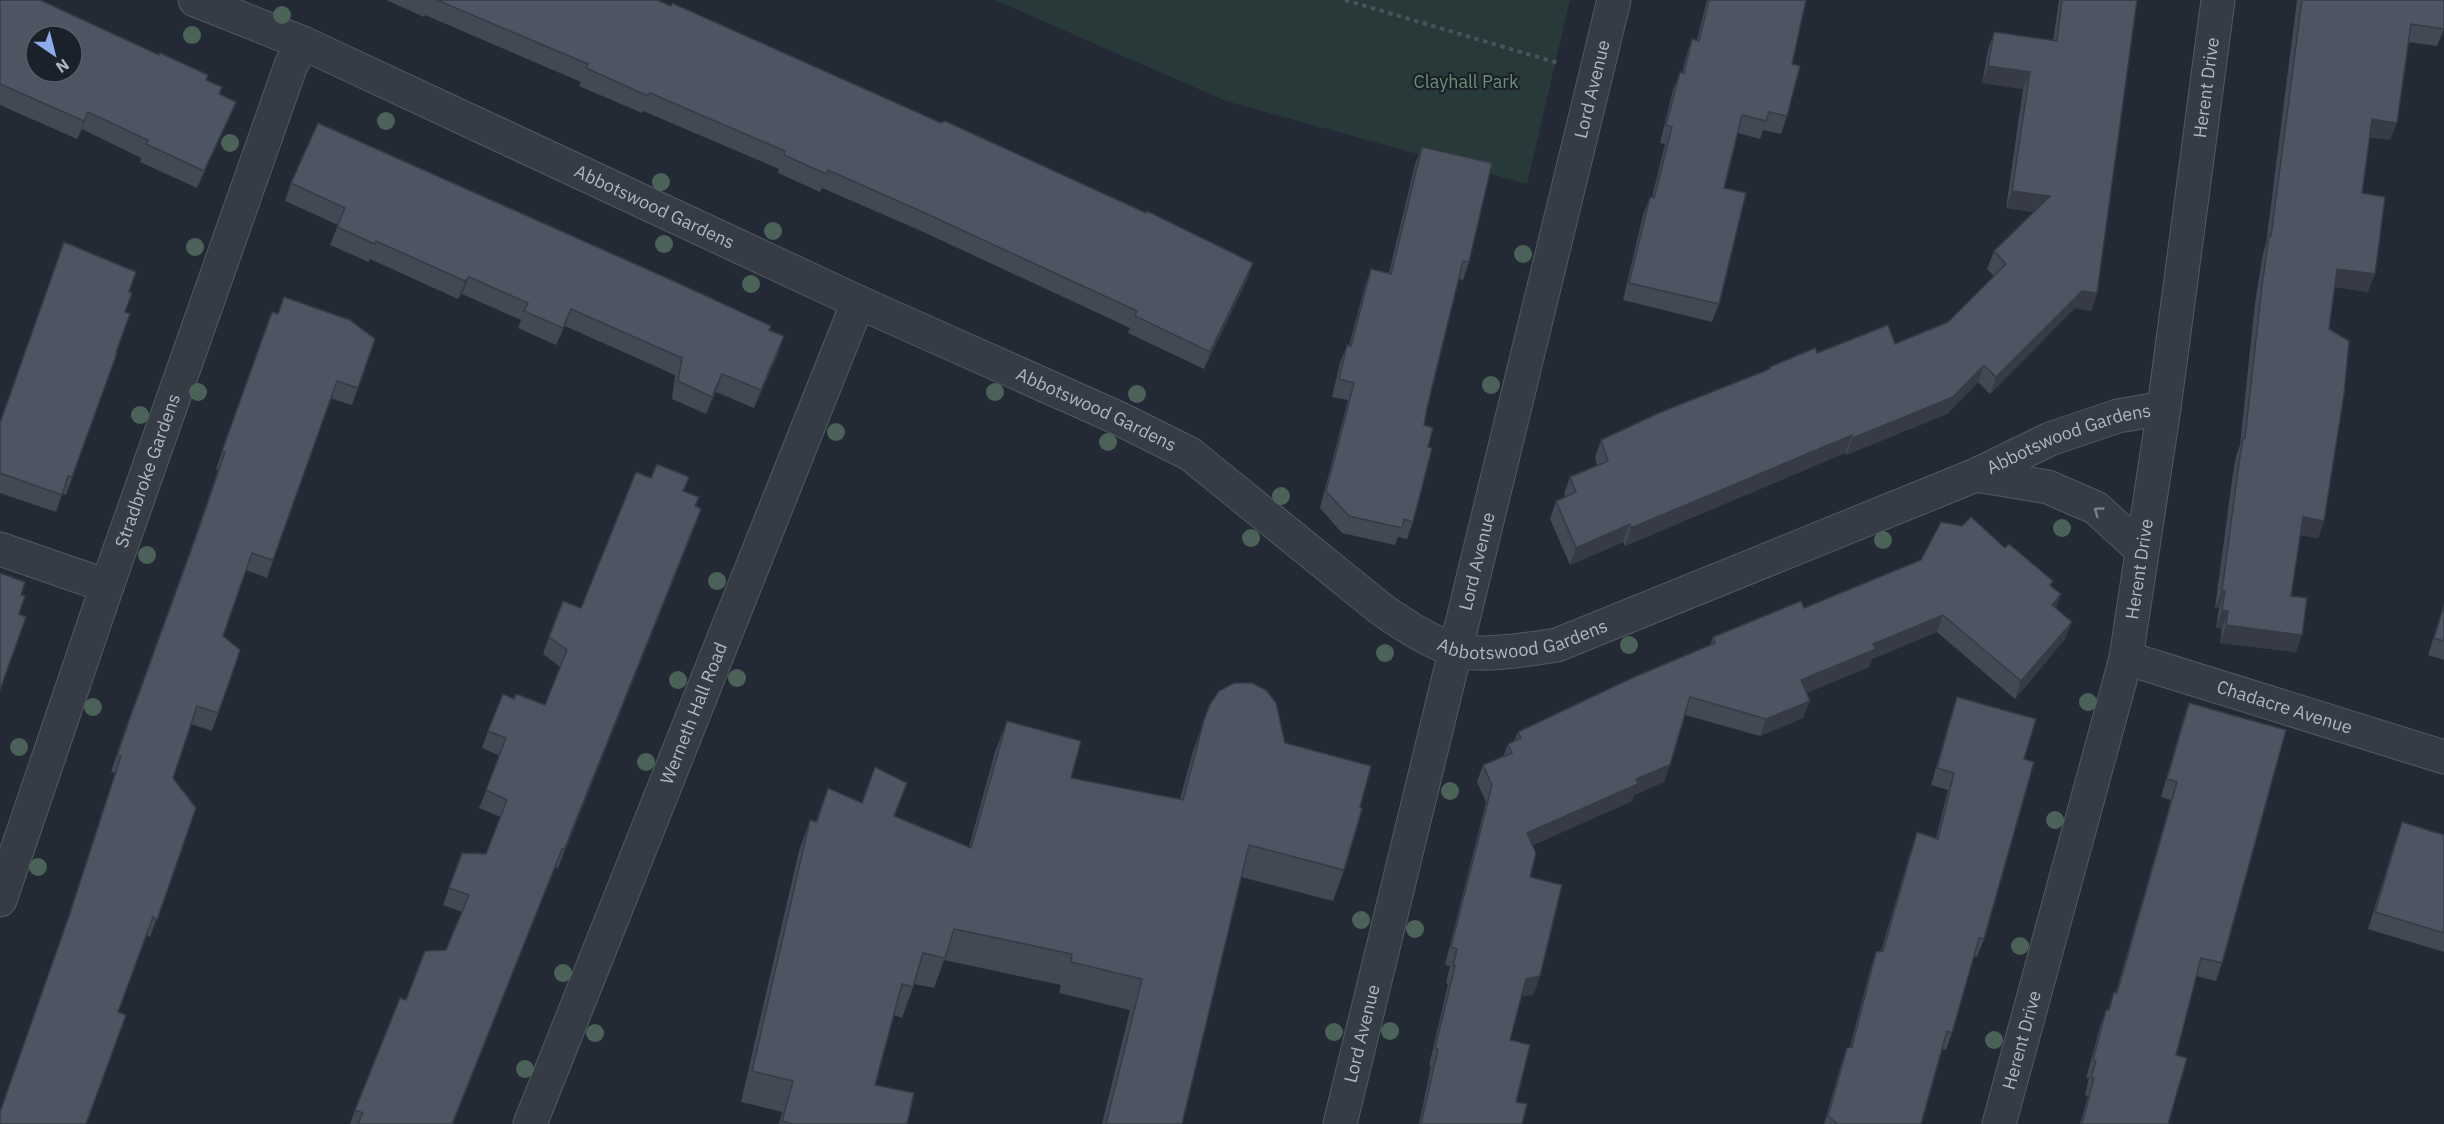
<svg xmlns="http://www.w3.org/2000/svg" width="2444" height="1124" viewBox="0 0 2444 1124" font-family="'IBM Plex Sans',sans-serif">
<rect width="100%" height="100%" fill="#232a35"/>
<polygon fill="#28393a" points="995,0 1570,0 1527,184 1226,101"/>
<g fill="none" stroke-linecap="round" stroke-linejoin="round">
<defs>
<g id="minor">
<path id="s1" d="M 195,0 L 303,43 L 858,302 L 1118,418 L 1190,454 L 1381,609 C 1404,625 1428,641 1455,650 C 1478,658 1531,649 1557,645 L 1976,475 L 2050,439 L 2118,416 L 2164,408"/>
<polyline points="1976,475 2048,487 2096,508 2142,550"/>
<polyline points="0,549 107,586"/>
<path id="s2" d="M 2126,658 L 2444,757"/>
<path id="s3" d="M 0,900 L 107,586 L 291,65 L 303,43"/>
<path id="s4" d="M 530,1124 L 858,302"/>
<path id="s5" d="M 1340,1124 L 1614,0"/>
<path id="s6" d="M 1999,1124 L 2126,658 L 2164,408 L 2218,0"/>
</g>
</defs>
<use href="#minor" stroke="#535963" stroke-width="35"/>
<polyline stroke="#465457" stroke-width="4" stroke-dasharray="4.5 4.5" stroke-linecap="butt" points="1345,0 1558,63"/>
<use href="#minor" stroke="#363c46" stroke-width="33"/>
</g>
<g fill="#4b6258">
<circle cx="282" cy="15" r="9"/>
<circle cx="192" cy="35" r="9"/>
<circle cx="386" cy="121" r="9"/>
<circle cx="230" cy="143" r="9"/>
<circle cx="661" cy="182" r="9"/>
<circle cx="773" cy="231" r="9"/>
<circle cx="664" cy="244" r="9"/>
<circle cx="195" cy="247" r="9"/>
<circle cx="1523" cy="254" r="9"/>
<circle cx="751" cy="284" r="9"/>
<circle cx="1491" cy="385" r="9"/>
<circle cx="198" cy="392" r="9"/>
<circle cx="995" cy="392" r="9"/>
<circle cx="1137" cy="394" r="9"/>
<circle cx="140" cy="415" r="9"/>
<circle cx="836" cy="432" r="9"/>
<circle cx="1108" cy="442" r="9"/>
<circle cx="1281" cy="496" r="9"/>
<circle cx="2062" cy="528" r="9"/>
<circle cx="1251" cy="538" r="9"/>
<circle cx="1883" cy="540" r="9"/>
<circle cx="147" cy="555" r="9"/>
<circle cx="717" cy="581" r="9"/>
<circle cx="1629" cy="645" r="9"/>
<circle cx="1385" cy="653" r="9"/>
<circle cx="737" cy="678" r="9"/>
<circle cx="678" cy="680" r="9"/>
<circle cx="2088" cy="702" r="9"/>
<circle cx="93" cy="707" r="9"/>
<circle cx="19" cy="747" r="9"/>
<circle cx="646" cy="762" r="9"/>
<circle cx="1450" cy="791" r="9"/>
<circle cx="2055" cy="820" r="9"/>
<circle cx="38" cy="867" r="9"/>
<circle cx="1361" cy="920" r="9"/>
<circle cx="1415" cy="929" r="9"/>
<circle cx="2020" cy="946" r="9"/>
<circle cx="563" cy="973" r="9"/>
<circle cx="1390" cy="1031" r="9"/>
<circle cx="1334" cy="1032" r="9"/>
<circle cx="595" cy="1033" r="9"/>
<circle cx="1994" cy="1040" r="9"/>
<circle cx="525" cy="1069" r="9"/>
</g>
<g fill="#424854">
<polygon points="0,0 206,80 222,87 220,94 229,119 197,188 140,162 141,158 82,129 77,139 0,105"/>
<polygon points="386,0 657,0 1253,263 1247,280 1204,369 1128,333 1130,328 919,230 822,188 820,192 778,173 779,169 643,111 642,113 579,86 581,82 425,15 424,17"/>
<polygon points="1707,0 1806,0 1792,64 1787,116 1781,134 1763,130 1760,139 1738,133 1724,188 1719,304 1712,322 1623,300 1643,215 1650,197 1652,197 1665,144 1660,143 1673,90 1680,72 1682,73 1686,57 1692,39 1697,40"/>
<polygon points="2059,0 2137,0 2097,293 2091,311 2075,308 1990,394 1978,382 1947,414 1846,455 1845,453 1625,546 1623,542 1570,565 1550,519 1556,501 1565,497 1564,494 1570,477 1597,465 1595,457 1601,440 1768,370 1770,367 1817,353 1895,344 1948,322 1994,276 1987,269 1994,251 2033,212 2006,208 2023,89 1982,83 1988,50 1994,32 2053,41"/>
<polygon points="2297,0 2444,0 2444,29 2437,46 2408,42 2397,123 2390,140 2370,137 2362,193 2368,292 2335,287 2329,329 2324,521 2318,538 2300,535 2291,596 2296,652 2220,643 2222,628 2216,628 2219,608 2215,608 2232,480 2236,456 2240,445 2255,303 2263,253 2266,244"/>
<polygon points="1422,147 1469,262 1463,280 1458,279 1427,408 1424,425 1428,447 1413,522 1407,539 1398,537 1395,545 1342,533 1320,508 1348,400 1332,397 1340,363 1347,345 1349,346 1365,286 1371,269 1389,273 1415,164"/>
<polygon points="291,183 769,330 778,354 754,408 716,392 706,414 672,399 675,375 565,326 556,345 518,328 521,320 462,294 458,299 370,259 369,262 330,245 338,225 285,201"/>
<polygon points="129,292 125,312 116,352 117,353 66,495 62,494 56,512 0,493 0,422"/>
<polygon points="272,312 375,339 352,405 330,398 267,578 246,570 223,636 230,680 212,731 191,724 173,778 196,808 150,937 146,935 63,934 115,773 111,772 123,735 190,551 218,470 216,469"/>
<polygon points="689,477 684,491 699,497 696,506 701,509 695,526 558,868 555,867 453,1124 350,1124 355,1110 406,1000 446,950 462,912 443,905 462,853 486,854 501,817 479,808 500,756 482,748 488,731 514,699 545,705 560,667 543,654 549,637 581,608 651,478"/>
<polygon points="2005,548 2053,581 2051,586 2056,608 2065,639 2015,699 1937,632 1872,659 1869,667 1806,693 1803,718 1760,736 1685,715 1664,782 1634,795 1632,801 1533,845 1530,877 1534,994 1522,996 1510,1040 1516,1102 1522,1124 1419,1124 1431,1066 1429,1066 1448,984 1446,983 1450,966 1445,965 1486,802 1477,782 1483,765 1503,757 1508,744 1514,741 1518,732 1710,645 1713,637 1804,608"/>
<polygon points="2444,605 2444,660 2428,655"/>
<polygon points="1957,697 2024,759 1984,939 1977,957 1974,956 1952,1033 1946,1050 1942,1049 1921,1124 1824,1124 1841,1065 1847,1048 1850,1047 1870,970 1876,952 1881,951 1911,850 1917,832 1936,838 1948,790 1931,785 1951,715"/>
<polygon points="2189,703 2222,963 2216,981 2196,976 2176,1055 2168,1124 2080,1124 2088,1096 2085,1095 2089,1078 2086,1078 2100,1027 2106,1010 2108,1010 2114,992 2116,992 2171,800 2161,797 2183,720"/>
<polygon points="1210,704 1285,743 1344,870 1333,901 1241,877 1182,1124 1102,1124 1130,1010 1059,993 1061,985 944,960 934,988 914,984 902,1018 894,1015 875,1085 907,1124 779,1124 782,1112 741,1102 799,851 810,820 816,821 828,788 969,847 995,752 1007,721 1071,778 1180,799 1193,751"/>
<polygon points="2402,822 2444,835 2444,952 2368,929 2396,839"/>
</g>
<g fill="#363b45">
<polygon points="1988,66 2030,72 2023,89 1982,83"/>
<polygon points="236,102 229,119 197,188 204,171"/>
<polygon points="88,112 82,129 77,139 84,121"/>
<polygon points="2372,119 2397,123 2390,140 2366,137"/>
<polygon points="2012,191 2050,196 2043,214 2006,208"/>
<polygon points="1253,263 1247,280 1204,369 1210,352"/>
<polygon points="2337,269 2375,274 2368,292 2331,286"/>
<polygon points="469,277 462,294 458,299 465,281"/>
<polygon points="2082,291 2097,293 2091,311 2075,308 1990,394 1996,377"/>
<polygon points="571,309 565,326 556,345 563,328"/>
<polygon points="784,336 778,354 754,408 761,390"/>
<polygon points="1984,365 1978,382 1947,414 1846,455 1853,438"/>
<polygon points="722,374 716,392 706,414 712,397"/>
<polygon points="1852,435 1845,453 1625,546 1631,528"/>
<polygon points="701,509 695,526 558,868 564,850"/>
<polygon points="2303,517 2324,521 2318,538 2296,535"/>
<polygon points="1630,524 1623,542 1570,565 1576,548"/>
<polygon points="2222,591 2225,591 2219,608 2215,608"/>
<polygon points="2061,594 2055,612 2052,605"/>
<polygon points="2222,610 2228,611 2222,628 2216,628"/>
<polygon points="1943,615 1937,632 1872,659 1869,667 1795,698 1801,680 1873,644"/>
<polygon points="2072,622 2065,639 2015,699 2021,681"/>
<polygon points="2226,625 2302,635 2296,652 2220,643"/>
<polygon points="1810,701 1803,718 1760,736 1766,719"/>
<polygon points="1670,765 1664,782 1634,795 1632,801 1521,850 1527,833 1636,779"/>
<polygon points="562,849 555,867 452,1124"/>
<polygon points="1540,976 1534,994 1520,997 1526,979"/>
</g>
<g fill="#4d5462" stroke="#363b45" stroke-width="1.5" fill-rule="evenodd">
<path d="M 0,0 L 40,0 L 159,55 L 160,53 L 208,75 L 206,80 L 222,87 L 219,94 L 236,102 L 204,171 L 146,144 L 148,140 L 88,112 L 84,121 L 0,84 ZM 36,36 L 72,36 L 72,72 L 36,72 Z"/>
<polygon points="437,0 657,0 671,6 672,3 941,123 945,121 1146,213 1147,211 1253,263 1210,352 1135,316 1137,311 925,213 828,170 826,174 784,155 785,151 650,93 648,96 586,68 588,64"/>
<polygon points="1709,0 1806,0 1792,64 1800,66 1787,116 1769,112 1766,121 1742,115 1724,188 1746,193 1719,304 1629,283 1650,197 1654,198 1672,127 1666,125 1680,72 1684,73 1692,39 1699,41"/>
<polygon points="2062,0 2137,0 2097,293 2082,291 1996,377 1984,365 1953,397 1853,438 1852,435 1631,528 1630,524 1576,548 1556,501 1576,492 1570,477 1608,461 1601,440 1661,412 1770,369 1770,367 1815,348 1817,353 1888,325 1895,344 1948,322 2006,264 1994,251 2050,196 2012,191 2030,72 1988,66 1994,32 2057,41"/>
<polygon points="2302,0 2444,0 2444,29 2411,24 2397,123 2372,119 2362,193 2385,197 2375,274 2337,269 2329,329 2349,341 2344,394 2324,521 2303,517 2291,596 2307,598 2302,635 2226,625 2228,611 2222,610 2225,591 2222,591 2239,463 2243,438 2245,438 2262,286 2269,236 2271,236"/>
<polygon points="318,123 678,283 771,326 769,330 784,336 761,390 722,374 712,397 678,381 682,358 571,309 563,328 524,311 528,303 469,277 465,281 376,241 375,244 337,227 345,208 291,183"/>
<polygon points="1422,147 1492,163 1469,262 1463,261 1427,408 1424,425 1433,428 1428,447 1432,448 1413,522 1404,519 1402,528 1349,516 1326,491 1354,383 1339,379 1347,345 1351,346 1371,269 1391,274"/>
<polygon points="64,242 136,272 129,292 132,293 125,312 130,314 116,352 117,353 72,477 68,476 62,495 0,473 0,423"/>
<polygon points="284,297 350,320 375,339 358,388 337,381 273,560 252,553 223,636 240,650 230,680 218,713 197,706 173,778 196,808 157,920 153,917 118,1012 126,1015 86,1124 0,1124 0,1112 69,916 121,756 117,755 130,718 197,534 225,452 222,451 272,312 278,314"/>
<polygon points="657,464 689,477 683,491 699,497 695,506 701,509 564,850 562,849 452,1124 358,1124 363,1113 355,1110 400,998 406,1000 425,951 446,950 469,895 449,888 462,853 486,854 507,800 486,790 506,738 488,731 503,694 514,699 516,694 545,705 567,650 549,637 563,601 581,608 636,472 651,478"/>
<polygon points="1971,517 2005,548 2009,544 2053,581 2050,585 2061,594 2052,605 2072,622 2021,681 1943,615 1873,644 1876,649 1801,680 1810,701 1766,719 1690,697 1670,765 1636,779 1638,784 1527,833 1536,853 1530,877 1562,885 1540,976 1526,979 1510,1040 1530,1045 1516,1102 1527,1104 1522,1124 1421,1124 1438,1049 1435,1048 1455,966 1453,966 1457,949 1451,947 1492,785 1483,765 1512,753 1508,744 1521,738 1518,732 1632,678 1715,643 1713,637 1801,601 1804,608 1921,560 1941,522 1962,526"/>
<polygon points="0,573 25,582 21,595 25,596 19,614 26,617 0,690"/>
<polygon points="2444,605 2444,641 2434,638"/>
<polygon points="1234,683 1252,683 1266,690 1276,703 1285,743 1371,766 1360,807 1362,809 1344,870 1249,845 1182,1124 1106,1124 1142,979 1071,962 1072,954 954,929 945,958 923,953 913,987 902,984 875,1085 914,1093 907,1124 793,1124 782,1121 793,1081 752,1071 810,820 817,822 828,788 862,803 875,767 907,783 894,816 971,848 1007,721 1081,741 1071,778 1183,800 1204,720 1210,704 1219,691"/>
<polygon points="1957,697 2036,719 2024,759 2034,762 1984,939 1979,938 1952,1033 1947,1031 1921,1124 1838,1124 1828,1116 1847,1048 1852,1047 1876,952 1883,951 1917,832 1938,839 1954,773 1937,768"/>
<polygon points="2189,703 2286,730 2222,963 2201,958 2176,1055 2187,1058 2168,1124 2082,1124 2094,1078 2091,1077 2096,1061 2093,1060 2106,1010 2109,1010 2114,992 2117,993 2177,782 2167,779"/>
<polygon points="2402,822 2444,835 2444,933 2375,912"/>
</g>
<defs><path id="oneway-chevron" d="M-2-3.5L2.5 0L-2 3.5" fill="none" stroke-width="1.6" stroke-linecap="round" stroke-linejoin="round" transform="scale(1.5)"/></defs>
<use stroke="#797f8a" href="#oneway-chevron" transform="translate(2098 511) rotate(-144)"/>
<g text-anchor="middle" stroke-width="4.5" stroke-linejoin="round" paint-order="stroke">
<g font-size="18" fill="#6b9075" stroke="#1b212a">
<text x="1466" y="88">Clayhall Park</text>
</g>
<g font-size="18" fill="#b0b6c2" stroke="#1b212a">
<text dy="6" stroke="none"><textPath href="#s6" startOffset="1059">Herent Drive</textPath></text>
<text dy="6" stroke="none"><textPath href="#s5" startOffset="1065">Lord Avenue</textPath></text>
<text dy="6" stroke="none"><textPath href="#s1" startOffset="504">Abbotswood Gardens</textPath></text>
<text dy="6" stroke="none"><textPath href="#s1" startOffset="990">Abbotswood Gardens</textPath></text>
<text dy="6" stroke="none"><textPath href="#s1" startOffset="2080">Abbotswood Gardens</textPath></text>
<text dy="6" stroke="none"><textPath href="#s3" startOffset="454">Stradbroke Gardens</textPath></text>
<text dy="6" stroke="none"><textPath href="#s5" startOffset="579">Lord Avenue</textPath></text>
<text dy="6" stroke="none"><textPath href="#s6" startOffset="573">Herent Drive</textPath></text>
<text dy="6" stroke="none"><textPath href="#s1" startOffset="1494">Abbotswood Gardens</textPath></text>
<text dy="6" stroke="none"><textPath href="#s2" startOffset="166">Chadacre Avenue</textPath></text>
<text dy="6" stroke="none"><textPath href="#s4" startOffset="442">Werneth Hall Road</textPath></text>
<text dy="6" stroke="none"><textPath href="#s5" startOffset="93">Lord Avenue</textPath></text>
<text dy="6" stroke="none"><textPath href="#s6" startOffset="87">Herent Drive</textPath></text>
</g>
</g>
<g transform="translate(54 54) rotate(145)"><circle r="28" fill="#1b212a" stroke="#575d67" stroke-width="1.5"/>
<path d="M0-4.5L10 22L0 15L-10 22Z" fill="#8daceb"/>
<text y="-9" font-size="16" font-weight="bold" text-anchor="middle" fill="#b0b6c2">N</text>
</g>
</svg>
